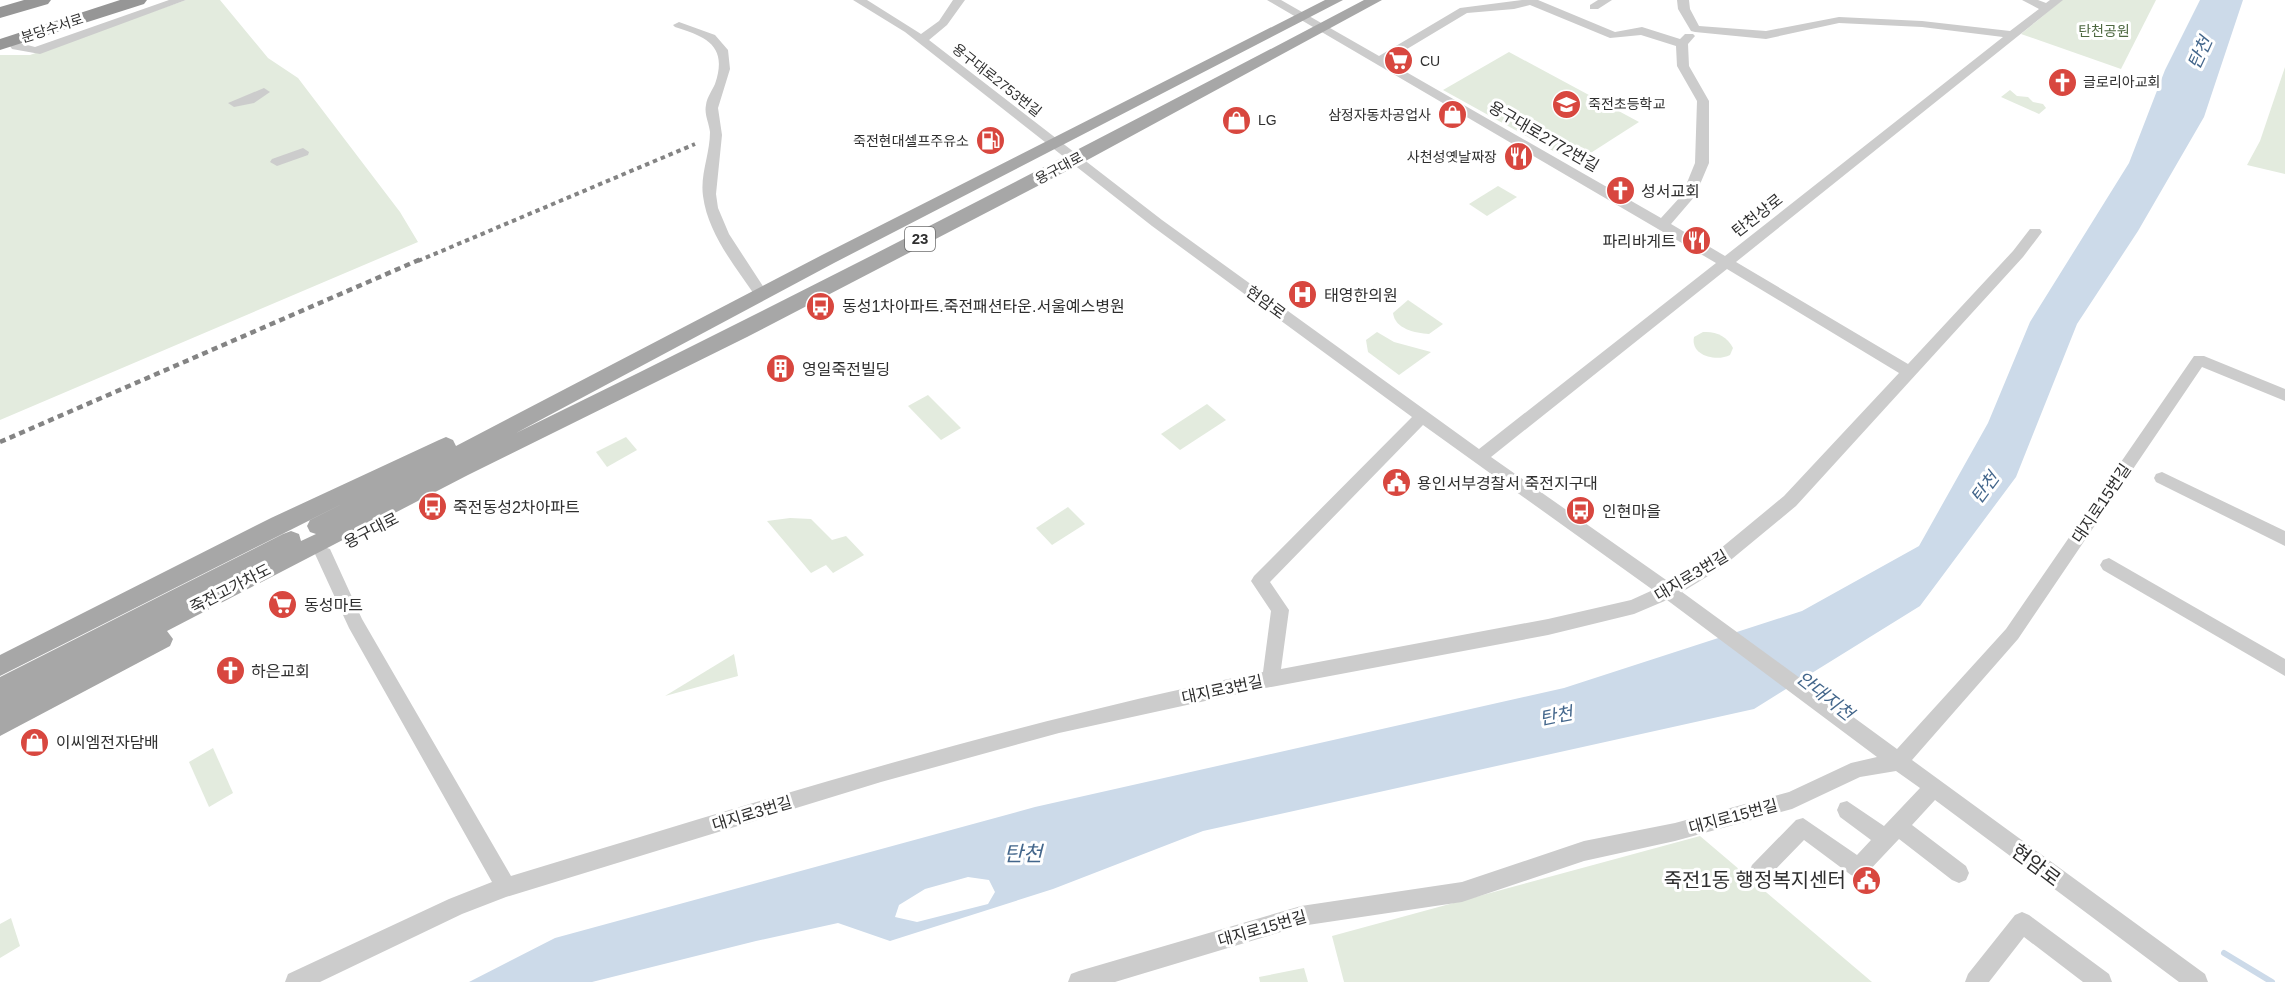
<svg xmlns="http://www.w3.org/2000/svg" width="2285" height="982" viewBox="0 0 2285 982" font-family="Helvetica,'Noto Sans KR',sans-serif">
<rect width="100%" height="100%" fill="#fff"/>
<g fill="#e3ebde">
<polygon points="186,0 220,0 268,58 298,78 400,212 418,242 0,420 0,55 30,55"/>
<polygon points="2062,0 2156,0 2121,69 2021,34"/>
<polygon points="1509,52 1639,122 1575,163 1443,90"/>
<polygon points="2285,67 2285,174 2247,165 2260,141"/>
<polygon points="2010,90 2017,96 2028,97 2033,102 2043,104 2046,108 2039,114 2001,97"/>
<polygon points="1498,186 1517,197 1487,216 1469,204"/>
<path d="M 1408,300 L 1443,324 L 1429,334 C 1415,333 1395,329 1393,313 Z"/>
<polygon points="1377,332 1394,342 1431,352 1399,375 1368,352 1366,340"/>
<path d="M 1703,332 C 1716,331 1727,336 1733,348 L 1730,355 C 1717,362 1690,356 1694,337 Z"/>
<polygon points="928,395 961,428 941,440 908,406"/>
<polygon points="1207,404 1226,420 1180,450 1161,434"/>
<polygon points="626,437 637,450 607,467 596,452"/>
<polygon points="1068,507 1085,524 1052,545 1036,528"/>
<polygon points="790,518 811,519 832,540 846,536 864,555 833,573 826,565 811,573 767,521"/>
<polygon points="734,654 738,676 665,696"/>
<polygon points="213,748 233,793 209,807 189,762"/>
<polygon points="1700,836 1872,982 1344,982 1332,936"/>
<polygon points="11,918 20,946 0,958 0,924"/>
<polygon points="1304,968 1308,982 1260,982 1259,977"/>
</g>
<path fill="#ccdae9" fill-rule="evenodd" d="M 2200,0 L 2243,0 L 2204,117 L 2138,231 L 2077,324 L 2016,477 L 1920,606 L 1754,709 L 1203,831 L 1053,889 L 890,941 L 838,923 L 756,941 L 592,982 L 469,982 L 555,938 L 1035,807 L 1564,688 L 1802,611 L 1919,546 L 1988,423 L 2030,322 L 2129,163 L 2165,70 ZM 968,877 L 989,880 L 995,892 L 988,904 L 917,922 L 895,917 L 899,905 L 925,889 Z"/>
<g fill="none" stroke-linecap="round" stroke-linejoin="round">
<g stroke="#ccdae9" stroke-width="6">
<polyline points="1798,675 1833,703"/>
<polyline points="2224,953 2272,982"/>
</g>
<g fill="#ccc" fill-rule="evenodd">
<polygon points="169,0 186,0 40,54 12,49 10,46 16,42 35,47"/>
<path d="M 853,0 L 867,0 L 921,34 L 939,21 L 953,0 L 965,0 L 947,25 L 929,40 L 1162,220 L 1479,449 L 1716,263 L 1267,0 L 1281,0 L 1379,56 L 1460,8 L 1522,0 L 1538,0 L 1615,32 L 1642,27 L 1680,39 L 1685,34 L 1693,34 L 1695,36 L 1688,44 L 1689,66 L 1709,101 L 1709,163 L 1695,196 L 1671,224 L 1725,256 L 2003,37 L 1922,27 L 1839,23 L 1766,39 L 1695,32 L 1691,31 L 1678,9 L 1677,0 L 1689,0 L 1690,9 L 1699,26 L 1766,31 L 1839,17 L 1922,21 L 2010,31 L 2039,9 L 2022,0 L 2038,0 L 2046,3 L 2050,0 L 2063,0 L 1736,262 L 1908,364 L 2013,251 L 2030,229 L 2040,229 L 2042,232 L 2023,257 L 1796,506 L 1721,568 L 1682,592 L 1897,749 L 2006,629 L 2194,356 L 2204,356 L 2285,389 L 2285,401 L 2202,367 L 2018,639 L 1912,760 L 2205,974 L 2208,982 L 2179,982 L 1935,800 L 1912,825 L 1966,866 L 1969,873 L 1966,880 L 1959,883 L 1952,880 L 1899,839 L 1865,875 L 1858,878 L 1851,875 L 1804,840 L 1766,879 L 1759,882 L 1752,879 L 1749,872 L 1752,865 L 1796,820 L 1803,818 L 1857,855 L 1871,840 L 1840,817 L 1837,810 L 1840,803 L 1847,801 L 1884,826 L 1920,788 L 1896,771 L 1860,777 L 1792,809 L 1675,841 L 1584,861 L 1462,902 L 1301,926 L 1115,982 L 1068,982 L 1071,974 L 1079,971 L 1301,906 L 1462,882 L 1584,841 L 1675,823 L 1789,792 L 1851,763 L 1877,757 L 1667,600 L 1634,614 L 1548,635 L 1260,689 L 1059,733 L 881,782 L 506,897 L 462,914 L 320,982 L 285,982 L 288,974 L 449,899 L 492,882 L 349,628 L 315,554 L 318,549 L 324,547 L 330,549 L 362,619 L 511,876 C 760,801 1007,723 1263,672 L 1271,611 L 1251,581 L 1254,576 L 1412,417 L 1152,226 L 905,32 ZM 1530,5 L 1610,38 L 1641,35 L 1676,46 L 1677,66 L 1697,101 L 1695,163 L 1682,195 L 1661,218 L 1387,61 L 1467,13 L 1514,9 ZM 1727,269 L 1899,373 L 1784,496 L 1709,558 L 1669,582 L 1491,457 ZM 1423,425 L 1653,590 L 1631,600 L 1548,619 L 1281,669 L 1289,610 L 1270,582 Z"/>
<polygon points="1598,0 1612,0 1598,9 1590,9 1590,5"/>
<path d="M 679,22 L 715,35 L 728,50 L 730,69 L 718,108 L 722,135 L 716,194 L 718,208 L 729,234 L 768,294 L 766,297 L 756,297 C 735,266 708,234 703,196 C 700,174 710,154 710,132 C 709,123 704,114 706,105 C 707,97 712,91 715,84 C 728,46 707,37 675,27 L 673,25 Z"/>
<polygon points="264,88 270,92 254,103 234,107 228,103"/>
<polygon points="303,148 309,152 308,155 277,166 270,162 272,159"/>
<polygon points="2162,472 2285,531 2285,546 2156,482 2154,478 2156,474"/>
<polygon points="2109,558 2285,659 2285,676 2103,570 2100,565 2103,560"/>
<polygon points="2022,912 2029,915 2109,974 2112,982 2083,982 2024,937 1989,982 1965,982 1968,974 2015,915"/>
</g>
<path fill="#a7a7a7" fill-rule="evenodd" d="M 1325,0 L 1343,0 L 834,263 L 516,433 C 801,294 1083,148 1364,0 L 1382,0 L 1080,164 L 747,337 L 468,475 L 167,631 L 173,639 L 170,646 L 0,736 L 0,677 L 283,534 L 291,531 L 299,534 L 301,541 L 316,534 L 310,532 L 307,526 L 310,520 L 352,499 L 0,676 L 0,655 L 271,518 L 439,440 L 446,437 L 453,440 L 456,446 L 822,255 Z"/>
<g fill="#969696" fill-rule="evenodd">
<polygon points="24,0 51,0 48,4 0,18 0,7"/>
<polygon points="120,0 147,0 144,4 0,50 0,39"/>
</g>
<polyline stroke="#848484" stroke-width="4" stroke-dasharray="4.5 4" stroke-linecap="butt" points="418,261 695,144"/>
<polyline stroke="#848484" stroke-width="4.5" stroke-dasharray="6 4.5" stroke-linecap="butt" points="0,442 421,259"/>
</g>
<defs>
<symbol id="supermarket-disc" viewBox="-11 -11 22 22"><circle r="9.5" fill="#d8473f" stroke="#fff"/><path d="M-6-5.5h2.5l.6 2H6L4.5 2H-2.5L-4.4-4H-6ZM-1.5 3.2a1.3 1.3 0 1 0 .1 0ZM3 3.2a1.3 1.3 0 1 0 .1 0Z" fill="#fff"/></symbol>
<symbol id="church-disc" viewBox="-11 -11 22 22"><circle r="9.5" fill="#d8473f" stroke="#fff"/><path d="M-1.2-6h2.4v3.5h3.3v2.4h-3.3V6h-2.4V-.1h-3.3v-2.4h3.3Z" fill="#fff"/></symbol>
<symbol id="school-disc" viewBox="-11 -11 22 22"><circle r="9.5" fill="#d8473f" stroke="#fff"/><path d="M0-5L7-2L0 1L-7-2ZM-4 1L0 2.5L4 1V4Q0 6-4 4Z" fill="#fff"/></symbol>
<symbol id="shop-disc" viewBox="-11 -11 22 22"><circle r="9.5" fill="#d8473f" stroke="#fff"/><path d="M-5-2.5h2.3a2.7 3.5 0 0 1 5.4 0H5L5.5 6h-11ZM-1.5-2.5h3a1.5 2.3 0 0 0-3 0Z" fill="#fff"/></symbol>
<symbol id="fuel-disc" viewBox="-11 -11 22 22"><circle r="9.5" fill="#d8473f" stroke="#fff"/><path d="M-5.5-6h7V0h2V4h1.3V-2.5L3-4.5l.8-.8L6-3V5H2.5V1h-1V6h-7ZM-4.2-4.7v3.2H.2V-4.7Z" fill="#fff"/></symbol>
<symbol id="restaurant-disc" viewBox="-11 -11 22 22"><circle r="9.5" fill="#d8473f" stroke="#fff"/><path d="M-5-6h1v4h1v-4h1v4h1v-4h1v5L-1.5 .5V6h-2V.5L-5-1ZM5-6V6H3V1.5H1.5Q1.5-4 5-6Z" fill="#fff"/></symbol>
<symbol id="hospital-disc" viewBox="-11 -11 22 22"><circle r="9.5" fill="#d8473f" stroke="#fff"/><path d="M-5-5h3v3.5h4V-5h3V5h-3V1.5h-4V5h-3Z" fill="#fff"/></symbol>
<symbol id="bus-disc" viewBox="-11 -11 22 22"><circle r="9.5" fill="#d8473f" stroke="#fff"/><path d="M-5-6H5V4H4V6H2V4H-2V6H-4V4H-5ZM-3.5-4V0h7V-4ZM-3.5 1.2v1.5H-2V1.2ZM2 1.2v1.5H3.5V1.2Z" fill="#fff"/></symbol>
<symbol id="building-disc" viewBox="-11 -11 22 22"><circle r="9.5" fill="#d8473f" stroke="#fff"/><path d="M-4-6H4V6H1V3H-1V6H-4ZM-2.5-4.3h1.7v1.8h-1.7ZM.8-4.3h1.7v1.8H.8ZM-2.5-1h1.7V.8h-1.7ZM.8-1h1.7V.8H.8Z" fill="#fff"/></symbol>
<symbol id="civic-disc" viewBox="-11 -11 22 22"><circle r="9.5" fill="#d8473f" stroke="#fff"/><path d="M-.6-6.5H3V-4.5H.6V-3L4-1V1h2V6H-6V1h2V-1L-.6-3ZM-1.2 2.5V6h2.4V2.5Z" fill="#fff"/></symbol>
</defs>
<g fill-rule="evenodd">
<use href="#supermarket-disc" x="1382" y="44" width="33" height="33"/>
<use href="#church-disc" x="2046" y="66" width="33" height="33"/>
<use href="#school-disc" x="1550" y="88" width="33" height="33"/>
<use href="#shop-disc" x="1436" y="98" width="33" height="33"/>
<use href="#shop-disc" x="1220" y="104" width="33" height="33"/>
<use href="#fuel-disc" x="974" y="124" width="33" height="33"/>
<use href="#restaurant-disc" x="1502" y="140" width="33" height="33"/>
<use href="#church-disc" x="1604" y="174" width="33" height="33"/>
<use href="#restaurant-disc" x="1680" y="224" width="33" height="33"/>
<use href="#hospital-disc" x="1286" y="278" width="33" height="33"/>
<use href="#bus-disc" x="804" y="290" width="33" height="33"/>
<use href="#building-disc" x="764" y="352" width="33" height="33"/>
<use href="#civic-disc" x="1380" y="466" width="33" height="33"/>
<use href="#bus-disc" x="416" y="490" width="33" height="33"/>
<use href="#bus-disc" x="1564" y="494" width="33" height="33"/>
<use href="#supermarket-disc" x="266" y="588" width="33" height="33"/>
<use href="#church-disc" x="214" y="654" width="33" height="33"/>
<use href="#shop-disc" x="18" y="726" width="33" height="33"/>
<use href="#civic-disc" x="1850" y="864" width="33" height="33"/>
</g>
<g text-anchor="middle" stroke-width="6" stroke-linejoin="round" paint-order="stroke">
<g font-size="14" fill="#2f2f2f" stroke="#fff">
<text transform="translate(52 28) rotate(-18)" y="5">분당수서로</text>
<text transform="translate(997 80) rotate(38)" y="5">용구대로2753번길</text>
<text transform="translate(1059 168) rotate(-28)" y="5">용구대로</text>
</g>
<g font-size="14" fill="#4d6840" stroke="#fff">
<text x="2104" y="36">탄천공원</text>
</g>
<g font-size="14" fill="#2f2f2f" stroke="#fff" text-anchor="start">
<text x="1420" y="66">CU</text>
<text x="2083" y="87">글로리아교회</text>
<text x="1588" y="109">죽전초등학교</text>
<text x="1431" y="120" text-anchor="end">삼정자동차공업사</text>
<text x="1258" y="125">LG</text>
<text x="969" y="146" text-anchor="end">죽전현대셀프주유소</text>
<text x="1497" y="162" text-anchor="end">사천성옛날짜장</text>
</g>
<rect fill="#fff" stroke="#6d6d6d" stroke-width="1.5" x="905" y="227" width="30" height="24" rx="4.5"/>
<g font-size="15" font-weight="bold" fill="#2f2f2f">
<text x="920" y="244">23</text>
</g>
<g font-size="16" fill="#2f2f2f" stroke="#fff">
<text transform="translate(1544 136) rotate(30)" y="6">용구대로2772번길</text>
<text transform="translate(1757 215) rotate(-38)" y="6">탄천상로</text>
<text transform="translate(1266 302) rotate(36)" y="6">현암로</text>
<text transform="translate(2101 503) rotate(-56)" y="6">대지로15번길</text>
<text transform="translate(371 530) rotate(-27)" y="6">용구대로</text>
<text transform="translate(1691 575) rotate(-31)" y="6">대지로3번길</text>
<text transform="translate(230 588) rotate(-27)" y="6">죽전고가차도</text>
<text transform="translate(1222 689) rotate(-12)" y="6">대지로3번길</text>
<text transform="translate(752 813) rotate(-17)" y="6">대지로3번길</text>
<text transform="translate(1733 816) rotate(-15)" y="6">대지로15번길</text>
<text transform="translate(1262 928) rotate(-16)" y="6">대지로15번길</text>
</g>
<g font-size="16" fill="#2f2f2f" stroke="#fff" text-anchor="start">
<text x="1641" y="197">성서교회</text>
<text x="1676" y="247" text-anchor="end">파리바게트</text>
<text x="1324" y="301">태영한의원</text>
<text x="842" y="312">동성1차아파트.죽전패션타운.서울예스병원</text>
<text x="802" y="375">영일죽전빌딩</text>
<text x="1417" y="489">용인서부경찰서 죽전지구대</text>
<text x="453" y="513">죽전동성2차아파트</text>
<text x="1602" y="517">인현마을</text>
<text x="304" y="611">동성마트</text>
<text x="251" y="677">하은교회</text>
<text x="56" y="748">이씨엠전자담배</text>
</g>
<g font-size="18" font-style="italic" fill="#43668b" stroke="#fff">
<text transform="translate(2200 53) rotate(-65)" y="6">탄천</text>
<text transform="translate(1985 488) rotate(-53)" y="6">탄천</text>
<text transform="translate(1825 696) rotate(38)" y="6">안대지천</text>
<text transform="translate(1556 716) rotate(-11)" y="6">탄천</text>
</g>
<g font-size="20" fill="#2f2f2f" stroke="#fff">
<text transform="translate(2036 865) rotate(37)" y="7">현암로</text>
</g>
<g font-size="20" fill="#2f2f2f" stroke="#fff" text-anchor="end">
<text x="1846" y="887">죽전1동 행정복지센터</text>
</g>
<g font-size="21" font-style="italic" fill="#43668b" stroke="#fff">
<text x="1023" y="861">탄천</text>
</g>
</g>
</svg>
